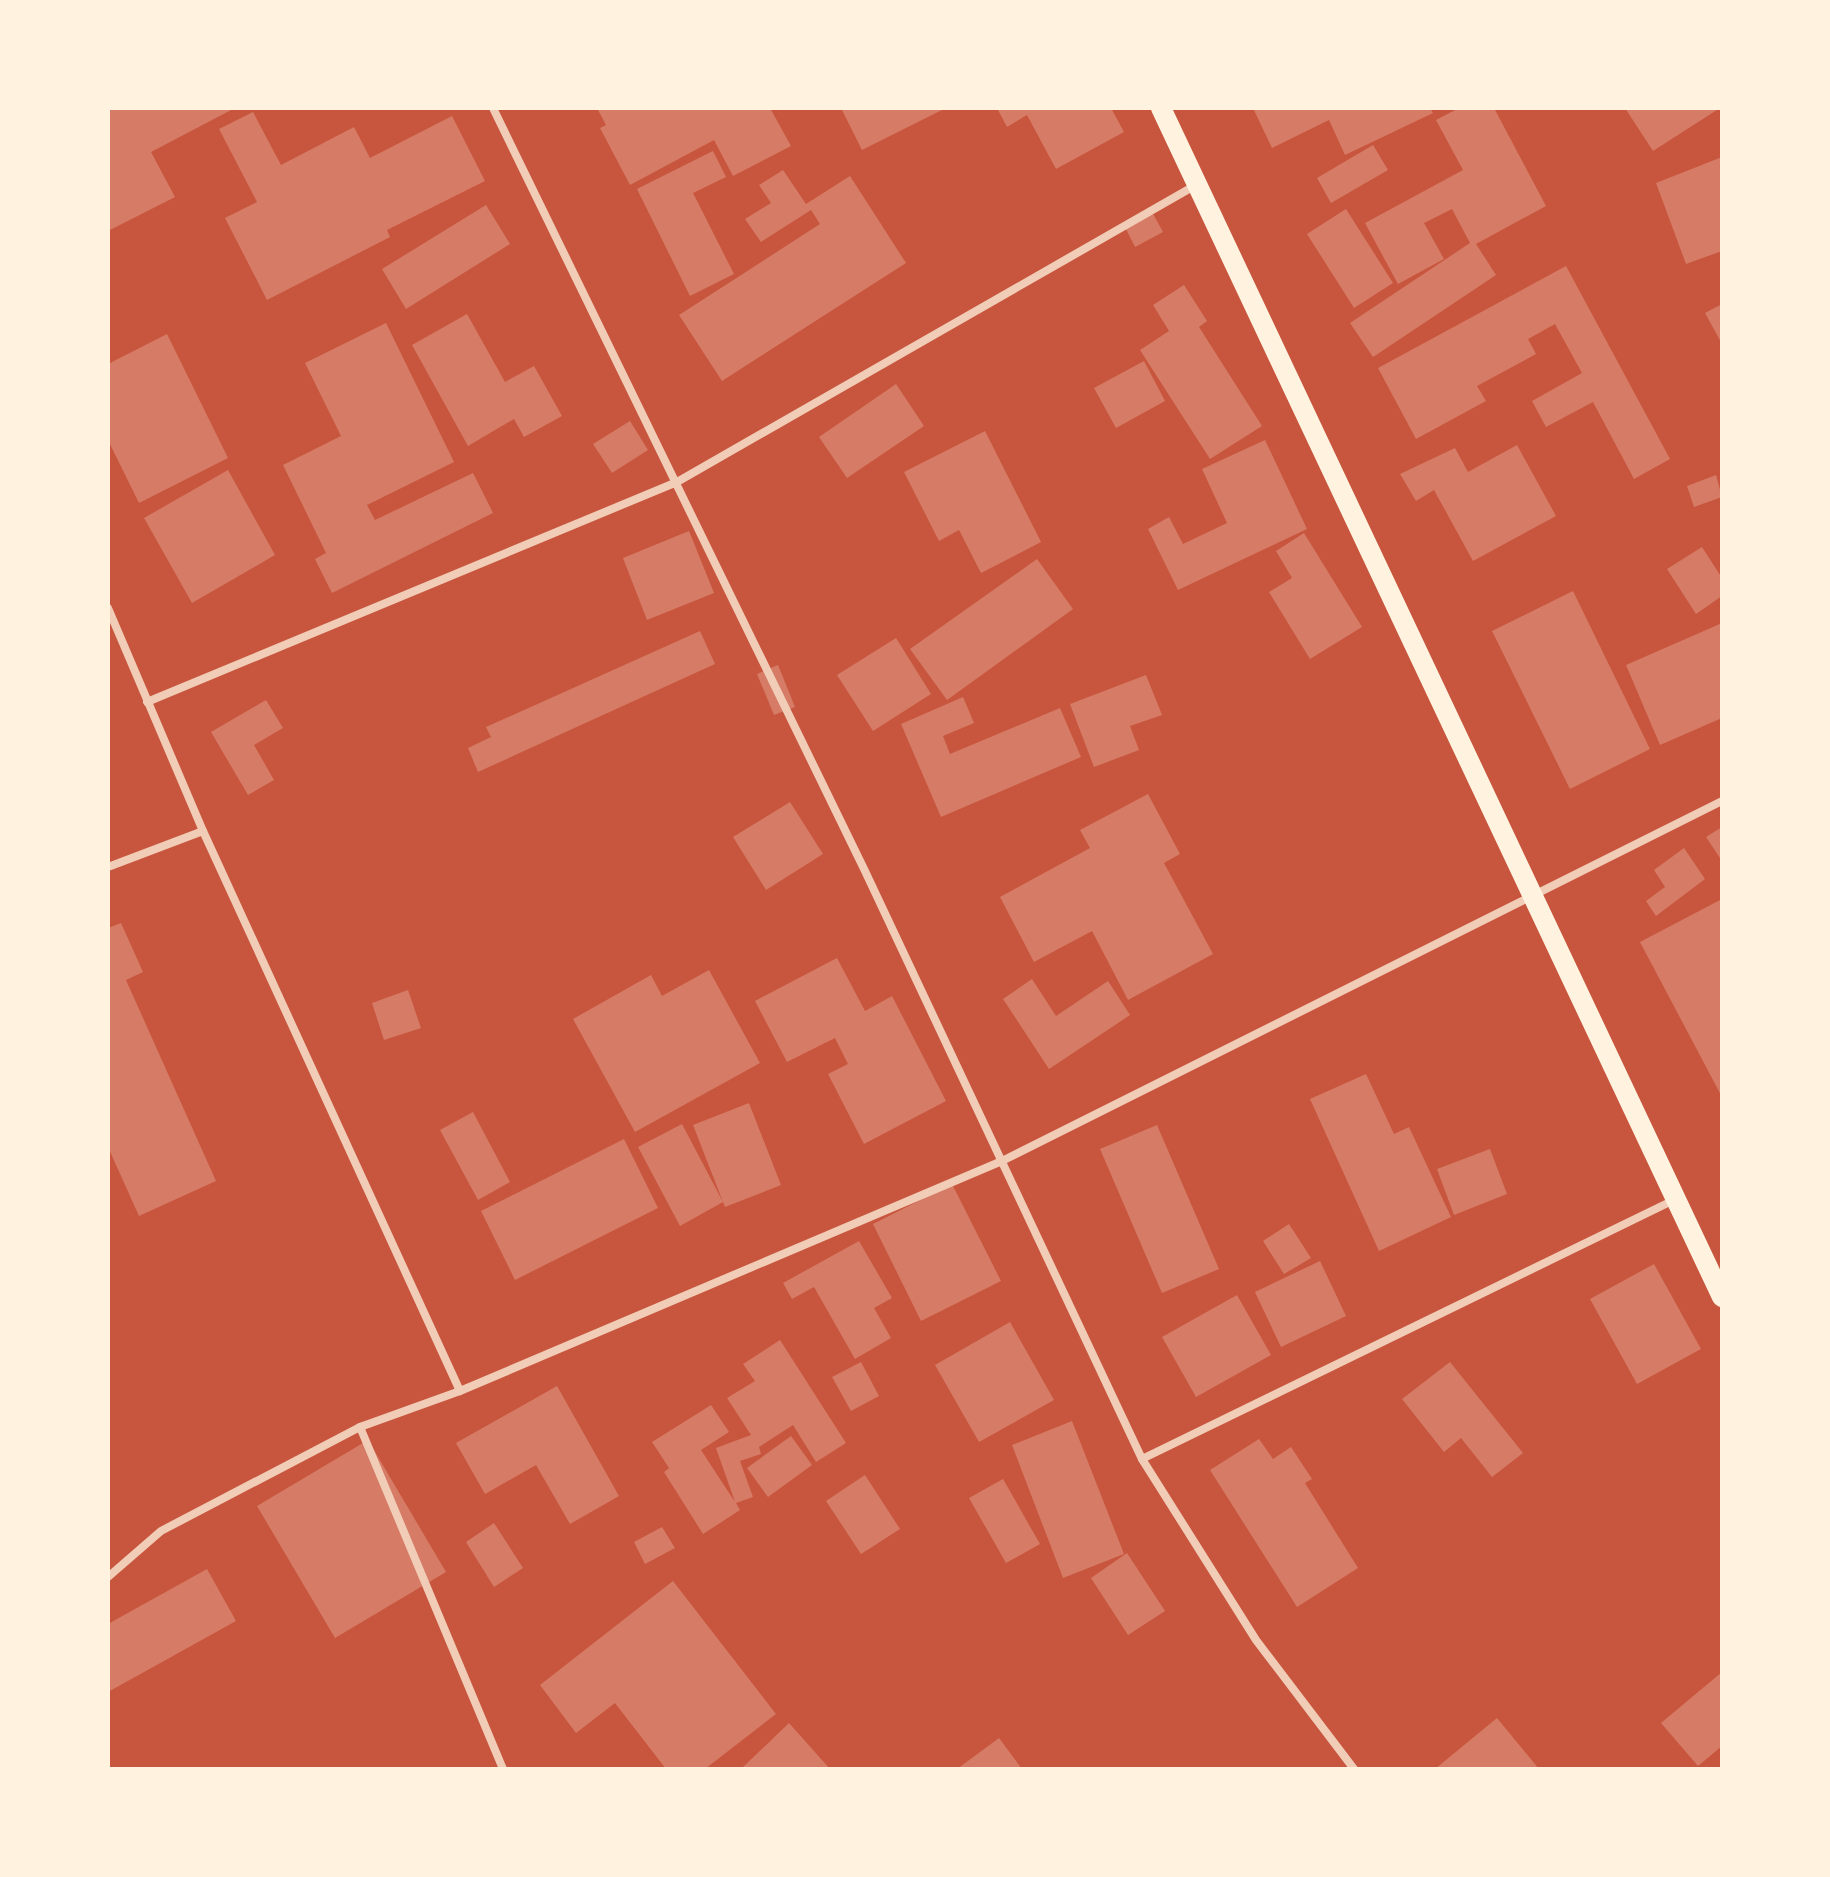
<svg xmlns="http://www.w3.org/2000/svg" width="1830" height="1877" viewBox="0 0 1830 1877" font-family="'Archivo Narrow',sans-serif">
<rect width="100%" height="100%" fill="#c8553d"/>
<g fill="#d67c66">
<polygon points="108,108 235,108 151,152 175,197 108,231"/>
<polygon points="597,108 770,108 791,146 733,176 714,140 630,185 600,128 606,125"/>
<polygon points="841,108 946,108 862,150"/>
<polygon points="997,108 1111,108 1124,132 1056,169 1027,115 1007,127"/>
<polygon points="1253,108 1430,108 1433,113 1345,155 1329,120 1272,148"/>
<polygon points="1459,108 1494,108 1546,206 1476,244 1496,275 1373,357 1350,323 1470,243 1452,209 1424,223 1444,259 1398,284 1365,223 1463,170 1436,120"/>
<polygon points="1625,108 1720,108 1653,151"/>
<polygon points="253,112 281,165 354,127 370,158 452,116 485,181 387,230 390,237 267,300 225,218 257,202 219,129"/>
<polygon points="1373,145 1388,170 1331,203 1317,178"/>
<polygon points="713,151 726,177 693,193 734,274 690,296 637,189"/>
<polygon points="1722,157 1722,251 1686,264 1656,183"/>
<polygon points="783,170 806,204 850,176 906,263 722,381 679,315 820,224 811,210 761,242 745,219 771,203 759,185"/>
<polygon points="486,205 510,244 406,309 382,269"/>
<polygon points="1346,209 1393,283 1354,308 1307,234"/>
<polygon points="1152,212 1163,232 1135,247 1125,227"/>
<polygon points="1566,266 1670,459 1634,479 1593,402 1546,427 1532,401 1582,373 1555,324 1528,339 1536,354 1477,386 1486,401 1416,439 1378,368"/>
<polygon points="1184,285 1207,321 1199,327 1262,426 1210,459 1140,350 1169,331 1153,305"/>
<polygon points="1722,304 1722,344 1705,313"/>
<polygon points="467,314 505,382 534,366 562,416 524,437 514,419 468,446 412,345"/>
<polygon points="386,323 454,462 367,505 375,520 473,473 493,513 332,593 315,559 326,553 283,465 341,436 305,363"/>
<polygon points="167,334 228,458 139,503 108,440 108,364"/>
<polygon points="1144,361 1165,401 1116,428 1094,388"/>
<polygon points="896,384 924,426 847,478 819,437"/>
<polygon points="630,421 648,450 612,473 593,444"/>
<polygon points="985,431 1041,542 981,573 959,530 939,541 904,472"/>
<polygon points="1265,440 1307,529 1178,590 1148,529 1169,517 1183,544 1227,523 1202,469"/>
<polygon points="1517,445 1556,516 1473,561 1434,490 1416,501 1400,474 1455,448 1468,472"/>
<polygon points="228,470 275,555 192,603 144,518"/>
<polygon points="1716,475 1722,497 1694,507 1687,486"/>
<polygon points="689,531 714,593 647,620 623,558"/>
<polygon points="1304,533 1362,627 1310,659 1269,592 1292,578 1276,551"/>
<polygon points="1702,547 1722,578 1722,596 1696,614 1667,569"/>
<polygon points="1037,559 1073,609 947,700 910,649"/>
<polygon points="1573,591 1650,749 1570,789 1492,631"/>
<polygon points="1722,623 1722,718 1660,745 1626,665"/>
<polygon points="700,631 715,664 478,772 468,748 491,737 486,727"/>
<polygon points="896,638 931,694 873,731 837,675"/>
<polygon points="778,665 795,707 774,715 757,674"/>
<polygon points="1146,675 1162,715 1130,726 1139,750 1094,767 1070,704"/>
<polygon points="963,697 974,723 943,736 950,754 1060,708 1081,757 941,817 901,724"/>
<polygon points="266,700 283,728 254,745 274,780 248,795 211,732"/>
<polygon points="1148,794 1180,854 1164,863 1213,954 1128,1000 1092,931 1034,962 1000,897 1090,848 1080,830"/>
<polygon points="790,802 823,854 766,890 733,837"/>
<polygon points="1722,827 1722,861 1706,837"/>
<polygon points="1684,848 1705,879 1656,916 1646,901 1665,887 1654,870"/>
<polygon points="1722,899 1722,1097 1640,942"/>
<polygon points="121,923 143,972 126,980 216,1181 139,1216 108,1147 108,928"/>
<polygon points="837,958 865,1011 892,996 946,1101 864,1144 828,1074 848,1064 835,1038 787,1062 755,1001"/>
<polygon points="709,970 760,1063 635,1132 573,1019 651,975 662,996"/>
<polygon points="1032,979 1056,1016 1108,981 1130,1015 1049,1069 1003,999"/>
<polygon points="408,990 421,1028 384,1040 372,1003"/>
<polygon points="1366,1074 1394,1134 1409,1127 1451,1217 1379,1251 1310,1099"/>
<polygon points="749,1103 781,1185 725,1207 723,1202 680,1226 638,1147 682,1124 723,1202 693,1125"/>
<polygon points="473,1112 510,1182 478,1200 440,1130"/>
<polygon points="1157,1125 1219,1269 1162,1293 1100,1149"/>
<polygon points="624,1139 658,1208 515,1280 481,1211"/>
<polygon points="1490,1149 1507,1194 1454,1215 1437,1169"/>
<polygon points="952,1184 1001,1281 921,1321 873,1224"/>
<polygon points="1289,1224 1311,1258 1284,1274 1263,1241"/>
<polygon points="859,1241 892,1298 874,1308 891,1338 855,1359 814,1287 792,1299 783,1283"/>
<polygon points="1320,1261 1346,1316 1281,1347 1255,1292"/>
<polygon points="1654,1264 1701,1349 1637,1384 1590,1299"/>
<polygon points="1237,1295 1271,1355 1196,1397 1162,1337"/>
<polygon points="1010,1322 1054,1400 979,1442 935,1365"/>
<polygon points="780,1340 846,1443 816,1462 793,1425 759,1447 761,1454 740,1461 753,1497 736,1503 740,1510 703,1534 664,1472 669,1468 652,1442 711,1405 729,1432 701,1450 735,1502 716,1448 751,1435 727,1398 755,1381 743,1364"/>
<polygon points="861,1362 879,1396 851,1411 832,1377"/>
<polygon points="1450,1362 1523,1453 1492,1477 1461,1438 1444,1452 1402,1399"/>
<polygon points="557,1386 619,1496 570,1524 536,1465 485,1494 456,1443"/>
<polygon points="1072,1421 1124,1554 1063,1578 1012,1445"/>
<polygon points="791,1436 812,1465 768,1497 747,1468"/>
<polygon points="1259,1439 1273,1459 1291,1447 1312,1479 1305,1483 1358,1568 1297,1607 1210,1470"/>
<polygon points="368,1440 446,1572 335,1638 257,1506"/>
<polygon points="865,1475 900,1529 861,1554 826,1501"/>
<polygon points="1003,1479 1040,1544 1006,1563 969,1498"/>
<polygon points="494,1523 523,1568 494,1587 466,1542"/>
<polygon points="662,1527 675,1548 645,1564 634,1542"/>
<polygon points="1127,1553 1165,1611 1128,1635 1091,1578"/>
<polygon points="207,1569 236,1621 108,1692 108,1624"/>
<polygon points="673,1581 776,1714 705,1769 666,1769 615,1703 576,1733 540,1685"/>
<polygon points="1722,1672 1722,1746 1698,1766 1661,1723"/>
<polygon points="1497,1718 1539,1769 1435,1769"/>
<polygon points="789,1723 830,1769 741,1769"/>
<polygon points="999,1738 1022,1769 957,1769"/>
</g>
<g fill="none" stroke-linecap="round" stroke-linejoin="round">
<g stroke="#f1ccb7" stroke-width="8">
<polyline points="493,108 865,871 1142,1459 1256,1640 1354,1769"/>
<polyline points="108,608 203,831 460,1391"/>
<polyline points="147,702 677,482 1196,185"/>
<polyline points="108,867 203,831"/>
<polyline points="360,1427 503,1769"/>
<polyline points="1142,1459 1674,1200"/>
<polyline points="108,1577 161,1531 360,1427 460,1391 1002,1161 1722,801"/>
</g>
<polyline stroke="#fff3e0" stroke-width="20" points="1161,108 1722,1297"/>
</g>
<rect width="1830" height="1877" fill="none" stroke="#fff3e0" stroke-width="220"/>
</svg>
